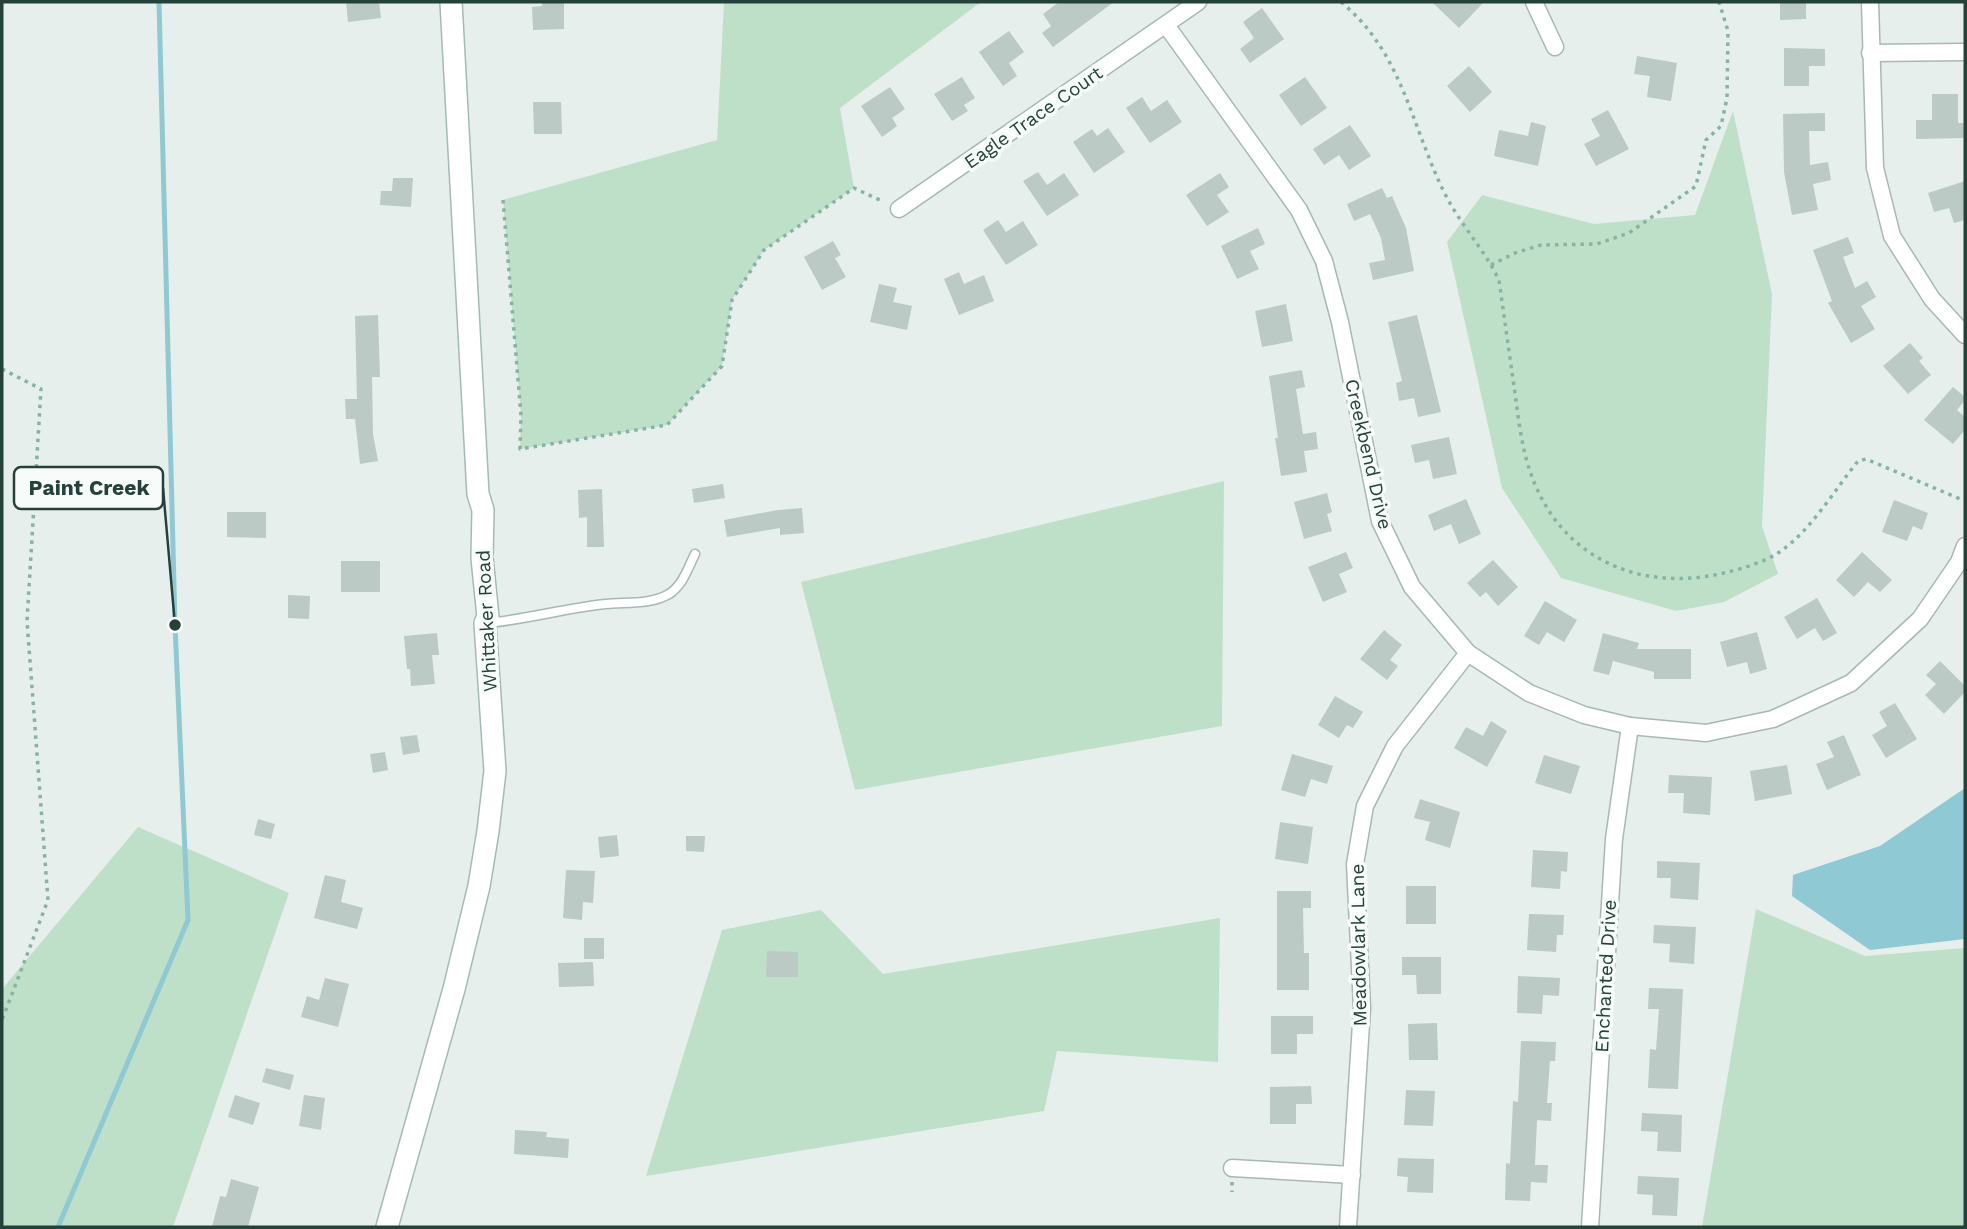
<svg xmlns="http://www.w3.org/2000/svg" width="1967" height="1229" viewBox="0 0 1967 1229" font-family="'Work Sans',sans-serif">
<rect width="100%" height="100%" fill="#e6efeb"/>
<g fill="#bfe0c8">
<polygon points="724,2 981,2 840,108 854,188 764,250 732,300 722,366 667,425 520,449 521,415 503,200 717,140"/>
<polygon points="1733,111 1772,294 1762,526 1778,574 1724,602 1676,611 1561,578 1502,488 1447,242 1482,195 1594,224 1695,215"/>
<polygon points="1224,481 1222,726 855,790 801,582"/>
<polygon points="138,827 289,893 173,1227 2,1227 2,989"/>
<polygon points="1756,909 1865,956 1965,948 1965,1227 1702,1227"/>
<polygon points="821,910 883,974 1220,918 1218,1062 1057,1051 1044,1111 646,1176 722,930"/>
</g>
<polygon fill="#8ec9d4" points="1965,788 1965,939 1870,950 1792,896 1793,875 1880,846"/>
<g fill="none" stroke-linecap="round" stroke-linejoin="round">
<polyline stroke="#8ec9d4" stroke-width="5" points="58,1227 188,920 175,625 159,2"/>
</g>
<g fill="#bbcac4">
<polygon points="346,2 379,2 381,18 348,22"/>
<polygon points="542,2 564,2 564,29 533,30 532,7 542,6"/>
<polygon points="1059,2 1114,2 1053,47 1042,33 1051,26 1043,14"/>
<polygon points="1432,2 1484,2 1459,28"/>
<polygon points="1780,2 1806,2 1806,19 1780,20"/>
<polygon points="1262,8 1284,39 1250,63 1240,49 1254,38 1243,22"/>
<polygon points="1009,31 1024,52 1009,63 1017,76 1003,86 979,52"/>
<polygon points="1784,48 1825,49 1825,66 1809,66 1809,86 1784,86"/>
<polygon points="1637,56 1677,63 1671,101 1647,97 1650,76 1634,74"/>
<polygon points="1469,66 1492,92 1470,112 1447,86"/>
<polygon points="962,77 975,98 964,105 968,111 952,121 934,94"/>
<polygon points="1305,77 1327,108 1301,126 1279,95"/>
<polygon points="890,87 905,109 892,118 897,126 882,137 861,106"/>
<polygon points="1932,94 1958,94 1958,123 1965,123 1965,138 1916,139 1916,120 1932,120"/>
<polygon points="1142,97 1151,111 1167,100 1182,122 1150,143 1126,108"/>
<polygon points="533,102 561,102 562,134 534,134"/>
<polygon points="1608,110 1629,149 1596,166 1584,144 1600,136 1591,119"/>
<polygon points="1825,113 1825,131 1809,131 1810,165 1828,162 1831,180 1813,184 1818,210 1792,215 1784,172 1783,114"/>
<polygon points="1531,122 1546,126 1538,166 1494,156 1499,130 1528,136"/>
<polygon points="1350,125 1371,156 1349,170 1339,155 1324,165 1313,149"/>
<polygon points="1108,128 1125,152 1094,173 1073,142 1092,129 1097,136"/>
<polygon points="1038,172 1047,185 1064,173 1079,195 1047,216 1023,181"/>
<polygon points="1220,173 1229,187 1217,195 1229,212 1207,226 1186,195"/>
<polygon points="393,178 413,178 411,207 380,205 381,191 392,191"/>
<polygon points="1965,181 1965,220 1954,223 1949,208 1934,212 1928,193"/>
<polygon points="1382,188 1387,198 1392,196 1406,228 1414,271 1373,280 1369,263 1385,260 1381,238 1370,214 1354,221 1347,204"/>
<polygon points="998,220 1006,232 1023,221 1038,245 1006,265 983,230"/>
<polygon points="1258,228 1265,244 1250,251 1259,269 1237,279 1221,246"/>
<polygon points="1848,237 1854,253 1843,257 1855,288 1867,281 1876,297 1861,306 1875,329 1851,343 1828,303 1832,301 1813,250"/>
<polygon points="833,241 841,255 835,258 846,277 822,290 804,257"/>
<polygon points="959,272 964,284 984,275 994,301 959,315 944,279"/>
<polygon points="879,284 897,288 893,302 912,306 907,330 870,322"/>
<polygon points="1286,304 1293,341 1262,347 1255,311"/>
<polygon points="378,315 380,377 372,377 373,434 378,461 360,464 355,419 346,419 345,399 357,399 355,316"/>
<polygon points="1417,315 1441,412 1418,417 1414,398 1399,401 1396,383 1402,381 1388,322"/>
<polygon points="1910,343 1923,358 1919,361 1931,375 1908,394 1883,366"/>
<polygon points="1302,370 1305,387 1296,389 1303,434 1316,432 1318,449 1304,451 1307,472 1281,476 1275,438 1278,438 1269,376"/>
<polygon points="1953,387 1965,397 1965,400 1957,410 1965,417 1965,430 1953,444 1924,420"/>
<polygon points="1449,437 1457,474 1433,479 1429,460 1415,463 1411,445"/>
<polygon points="723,484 725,498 694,503 692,489"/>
<polygon points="602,489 604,547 587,547 587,517 579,518 578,490"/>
<polygon points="1327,493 1332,512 1327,514 1332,531 1304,539 1294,502"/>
<polygon points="1466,499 1481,534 1459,544 1451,524 1434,531 1428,515"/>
<polygon points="1894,500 1928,513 1922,530 1913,526 1907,541 1882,532"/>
<polygon points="802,508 804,533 780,535 780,528 727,537 724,520 778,510"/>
<polygon points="227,512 266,512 266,538 227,537"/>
<polygon points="1346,552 1353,568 1339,574 1347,592 1323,602 1308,567"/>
<polygon points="1862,552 1892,580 1880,592 1868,582 1854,597 1836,580"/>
<polygon points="1493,560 1518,587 1498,606 1486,592 1480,597 1467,583"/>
<rect x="341" y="561" width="39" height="31"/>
<polygon points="288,595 310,596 309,619 288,618"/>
<polygon points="1817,598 1837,633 1823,641 1815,628 1797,639 1784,617"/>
<polygon points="1545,601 1577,620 1564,642 1547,632 1539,645 1524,636"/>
<polygon points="1384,630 1402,645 1390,660 1398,666 1387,680 1360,659"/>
<polygon points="1757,632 1767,669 1750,674 1747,662 1727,667 1720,642"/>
<polygon points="437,633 439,655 432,655 435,684 411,686 410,669 407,669 404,636"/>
<polygon points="1603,633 1639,643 1637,649 1691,649 1691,679 1654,679 1654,672 1613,661 1609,675 1593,671"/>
<polygon points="1940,661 1965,686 1965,692 1944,714 1925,695 1936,684 1926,675"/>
<polygon points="1335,696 1363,712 1353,728 1347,725 1339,738 1318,725"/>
<polygon points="1895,703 1917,739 1886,758 1872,735 1887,726 1879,712"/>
<polygon points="1491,721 1507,731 1487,767 1454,748 1466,727 1483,736"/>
<polygon points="417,735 420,752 403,755 400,737"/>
<polygon points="1844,735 1861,775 1827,790 1816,764 1834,757 1827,742"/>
<polygon points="385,752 388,770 373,773 370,754"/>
<polygon points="1292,754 1333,766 1327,784 1311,779 1305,797 1281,790"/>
<polygon points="1544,755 1580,766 1571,794 1535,783"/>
<polygon points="1787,765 1792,794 1755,801 1750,771"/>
<polygon points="1669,775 1712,777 1710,815 1683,813 1684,793 1668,793"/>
<polygon points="1420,799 1460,812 1450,848 1425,840 1430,822 1414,818"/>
<polygon points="258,819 275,824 271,839 254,835"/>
<polygon points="1280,822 1313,827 1308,864 1275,859"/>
<polygon points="617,835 619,856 600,858 598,837"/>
<polygon points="686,836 705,836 704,852 686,851"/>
<polygon points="1533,850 1568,852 1567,872 1561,871 1560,889 1531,887"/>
<polygon points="1657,861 1700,863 1698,900 1670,898 1671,878 1657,878"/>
<polygon points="566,870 595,871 593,903 583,902 582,920 563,918"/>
<polygon points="325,875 346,880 341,902 363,908 357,929 314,918"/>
<rect x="1406" y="886" width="30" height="38"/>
<polygon points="1277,891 1311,891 1311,908 1303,908 1304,953 1309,953 1309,990 1277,990"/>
<polygon points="1529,914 1564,915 1563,935 1557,935 1556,952 1527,950"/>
<polygon points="1654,925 1696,927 1694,964 1669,962 1670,944 1653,943"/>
<rect x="584" y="938" width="20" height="21"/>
<polygon points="767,951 798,952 798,977 766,977"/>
<polygon points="1402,957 1441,957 1441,994 1417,994 1416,975 1402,975"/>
<polygon points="593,962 594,986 559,987 558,963"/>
<polygon points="1518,976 1560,978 1559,996 1543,995 1542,1014 1517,1013"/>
<polygon points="325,978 349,984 338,1027 301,1017 307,996 319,1000"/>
<polygon points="1649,988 1683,989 1678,1089 1648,1088 1650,1049 1656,1050 1659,1009 1648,1009"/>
<polygon points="1271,1016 1313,1016 1313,1034 1297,1034 1297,1054 1271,1054"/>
<polygon points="1437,1023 1438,1060 1409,1060 1408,1024"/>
<polygon points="1521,1041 1556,1042 1555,1061 1550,1061 1547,1103 1552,1103 1551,1121 1537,1120 1535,1165 1548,1165 1547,1183 1531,1182 1530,1201 1505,1200 1506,1163 1510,1164 1513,1101 1518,1102"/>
<polygon points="266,1068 294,1075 290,1090 262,1082"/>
<polygon points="1311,1086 1312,1104 1296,1104 1296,1124 1270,1124 1270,1087"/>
<polygon points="1406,1090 1435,1091 1433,1126 1404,1125"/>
<polygon points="235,1095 260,1103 253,1125 228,1117"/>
<polygon points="304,1095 325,1098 321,1130 299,1126"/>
<polygon points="1642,1113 1682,1115 1681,1152 1657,1151 1658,1132 1641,1131"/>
<polygon points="515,1130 547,1132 546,1137 569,1139 568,1158 514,1154"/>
<polygon points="1398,1158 1434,1159 1433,1193 1407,1192 1408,1177 1397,1176"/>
<polygon points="1638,1176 1679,1178 1677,1216 1652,1215 1653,1195 1637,1194"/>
<polygon points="231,1179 259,1187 248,1227 212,1227 220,1196 226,1197"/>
</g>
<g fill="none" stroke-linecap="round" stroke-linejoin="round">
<defs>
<path id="service" d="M 488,623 C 528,619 566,608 606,604 C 627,602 650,605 669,594 C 683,585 688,568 695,554"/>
<g id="minor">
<polyline points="1534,2 1555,47"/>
<polyline points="1870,2 1875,168 1892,236 1932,299 1965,335"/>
<polyline points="1166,25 1299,210 1324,261 1340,322 1380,521 1412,587 1468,653 1529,693 1584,715 1630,726 1706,733 1773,719 1851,683 1920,619 1959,562 1965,546"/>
<polyline points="1870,53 1965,52"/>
<polyline points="899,209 1198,2"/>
<polyline points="1232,1168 1352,1175"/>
<polyline points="1348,1227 1362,1008 1355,864 1365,806 1395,746 1468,653"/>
<polyline points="1590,1227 1614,839 1630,726"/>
</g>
<polyline id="secondary" points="387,1227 454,989 479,886 488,831 495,771 485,623 488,617 482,558 483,510 478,494 451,2"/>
</defs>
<use href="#service" stroke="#a8b8b2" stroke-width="11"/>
<use href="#minor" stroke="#a8b8b2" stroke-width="19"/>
<use href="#secondary" stroke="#a4bbb3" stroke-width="24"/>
<g stroke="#86b3a5" stroke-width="3.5" stroke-dasharray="3.5 5" stroke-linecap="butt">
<path d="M 1341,2 C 1403,53 1411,126 1445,194 C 1460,224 1484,249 1499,280 C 1504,316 1509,351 1514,386 C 1518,415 1521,446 1531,474 C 1561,560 1643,594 1728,572 C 1744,568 1764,562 1778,553 C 1809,533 1834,491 1858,461 L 1866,459 L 1965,501"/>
<polyline points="503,200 521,415 520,449 667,425 722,366 732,300 764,250 854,188 884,202"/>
<polyline points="1491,265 1515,253 1541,245 1597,244 1629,233 1696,186 1706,140 1721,126 1727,98 1728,31 1719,2"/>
<polyline points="2,369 41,389 27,621 48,900 2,1020"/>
<polyline points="1232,1182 1232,1192"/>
</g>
<use href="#service" stroke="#fff" stroke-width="8"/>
<use href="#minor" stroke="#fff" stroke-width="16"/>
<use href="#secondary" stroke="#fff" stroke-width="21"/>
</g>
<g text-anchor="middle" stroke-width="7" stroke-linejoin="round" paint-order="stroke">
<g font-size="19" fill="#24423a" stroke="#f7fbf9">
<text transform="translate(1033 117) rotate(-35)" y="7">Eagle Trace Court</text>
<text transform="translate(1369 454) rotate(77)" y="7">Creekbend Drive</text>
<text transform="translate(486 621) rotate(-93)" y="7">Whittaker Road</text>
<text transform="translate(1358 945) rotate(-91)" y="7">Meadowlark Lane</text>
<text transform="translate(1605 976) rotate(-87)" y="7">Enchanted Drive</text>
</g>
</g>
<path fill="none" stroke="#24423a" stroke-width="2.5" d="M175 625L163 488"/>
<circle fill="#24423a" stroke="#f7fbf9" stroke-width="2.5" cx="175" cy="625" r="7"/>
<rect fill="#f7fbf9" stroke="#24423a" stroke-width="2.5" x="14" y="467" width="149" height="42" rx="7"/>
<g font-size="21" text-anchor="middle" font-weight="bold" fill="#24423a">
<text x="89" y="495">Paint Creek</text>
</g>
<rect width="1967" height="1229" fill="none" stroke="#24423a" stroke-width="7"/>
</svg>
